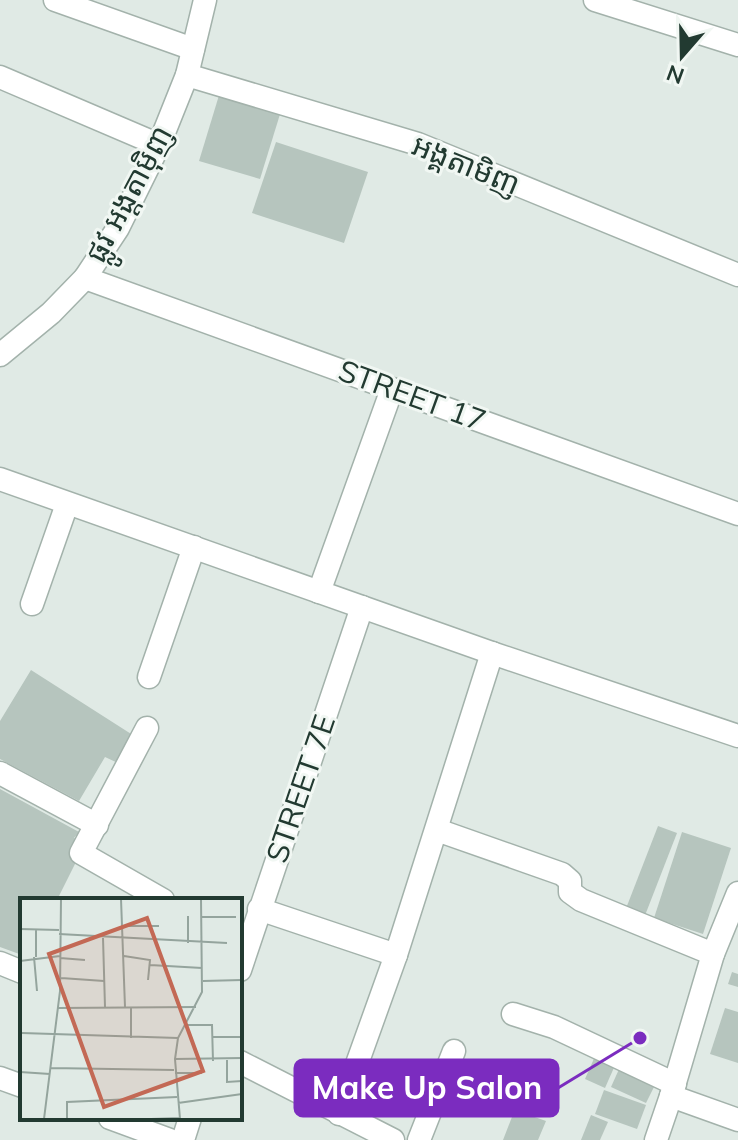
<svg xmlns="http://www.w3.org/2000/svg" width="738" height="1140" viewBox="0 0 738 1140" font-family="Mulish,'Noto Sans Khmer',sans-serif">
<rect width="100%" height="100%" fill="#e0eae5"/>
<g fill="#b6c5be">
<polygon points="220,92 281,111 260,179 199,161"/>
<polygon points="276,142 368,172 344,243 252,213"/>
<polygon points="31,670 139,739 120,764 105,757 79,801 0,759 0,721"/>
<polygon points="0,789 79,832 74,838 85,844 57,900 22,900 22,955 0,947"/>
<polygon points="658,826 677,833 644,918 625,911"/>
<polygon points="682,832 731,848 703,934 654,918"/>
<polygon points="732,972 738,974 738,987 728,984"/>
<polygon points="725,1008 738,1012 738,1063 710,1054"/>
<polygon points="596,1054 616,1063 605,1088 585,1079"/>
<polygon points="620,1067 656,1083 646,1103 611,1087"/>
<polygon points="604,1090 646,1105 637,1129 595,1114"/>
<polygon points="517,1104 532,1109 529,1115 546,1121 538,1140 503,1140"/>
<polygon points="591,1115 608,1122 600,1140 581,1140"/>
</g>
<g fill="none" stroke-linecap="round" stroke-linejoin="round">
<defs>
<g id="minor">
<polyline points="55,0 193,49"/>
<polyline points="595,0 738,45"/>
<polyline points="187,75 418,144 738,275"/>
<polyline points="0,77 159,145"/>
<polyline points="85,278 738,514"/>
<polyline points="0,355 51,313 85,278 118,228 159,145 187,75 205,0"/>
<polyline points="0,479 492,653 738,736"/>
<polyline points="319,592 392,389"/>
<polyline points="32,604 67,504"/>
<polyline points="149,677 194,547"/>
<polyline points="147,728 81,853 163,900"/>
<polyline points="0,773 97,825"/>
<polyline points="437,830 562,874 570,881 570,892 581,900 713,954"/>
<polyline points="259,909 396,955"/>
<polyline points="0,963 22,972"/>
<polyline points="240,970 362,607"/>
<polyline points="513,1014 554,1027 675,1084"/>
<polyline points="240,1062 393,1140"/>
<polyline points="0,1078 22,1086"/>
<polyline points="671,1096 738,1120"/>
<polyline points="339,1114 396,955 492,653"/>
<polyline points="110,1118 170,1140"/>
<polyline points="183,1140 190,1118"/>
<polyline points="419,1140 454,1051"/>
<polyline points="656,1140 671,1096 713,954 738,893"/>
</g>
</defs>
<use href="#minor" stroke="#a3b2ab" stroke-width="25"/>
<use href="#minor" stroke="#fff" stroke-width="22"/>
</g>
<g text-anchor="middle" stroke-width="6" stroke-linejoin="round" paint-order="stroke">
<g font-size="30" fill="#223a31" stroke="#f1f7f3">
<text transform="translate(466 165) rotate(22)" y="10">អង្គតាមិញ</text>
<text transform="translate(129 194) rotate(-62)" y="10">ផ្លូវ អង្តតាម៉ិញ</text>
<text transform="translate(412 396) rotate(20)" y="10">STREET 17</text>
<text transform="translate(301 789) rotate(-71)" y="10">STREET 7E</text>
</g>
</g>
<g transform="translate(20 898)">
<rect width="222" height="222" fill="#e0eae5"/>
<path fill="none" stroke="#94a49d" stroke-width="2" d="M 101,1 L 105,109M 182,19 L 216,19M 103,28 L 139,28M 0,31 L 39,32M 39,36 L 207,45M 83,40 L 85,109M 168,45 L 168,18M 104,58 L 130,62 L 128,82M 14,59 L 17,93M 16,59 L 16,31M 40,60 L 65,62M 0,63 L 40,58M 130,67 L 182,70M 41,80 L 84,83M 183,83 L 222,82M 38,110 L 176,109M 111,110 L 111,140M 164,127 L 192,127 L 193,163M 2,135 L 158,140M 193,139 L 222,139M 155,161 L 222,160M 207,162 L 207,184 L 222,183M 31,170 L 154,172M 0,174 L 30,176M 155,175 L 182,175M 158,205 L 222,196M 24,221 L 40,93 L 41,1M 47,221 L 47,204 L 157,199M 131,221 L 160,220M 160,221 L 155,161 L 158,140 L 182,94 L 181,1"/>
<path fill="#c36955" fill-opacity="0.15" stroke="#c36955" stroke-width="4" d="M 127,20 L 183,173 L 84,209 L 29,56 Z"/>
<rect width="222" height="222" fill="none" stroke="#223a31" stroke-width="4"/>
</g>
<path fill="none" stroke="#7b2cbf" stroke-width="3" d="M640 1038L558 1088"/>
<circle fill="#7b2cbf" stroke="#f1f7f3" stroke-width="3" cx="640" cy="1038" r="8"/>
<rect fill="#7b2cbf" stroke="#7b2cbf" stroke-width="3" x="295" y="1060" width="263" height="56" rx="8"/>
<g font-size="32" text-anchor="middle" font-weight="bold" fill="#fff">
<text x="427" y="1099">Make Up Salon</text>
</g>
<g transform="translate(682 56) rotate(200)" stroke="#f1f7f3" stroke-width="6" paint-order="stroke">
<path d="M0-6L14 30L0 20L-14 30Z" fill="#223a31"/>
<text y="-12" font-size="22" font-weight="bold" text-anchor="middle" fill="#223a31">N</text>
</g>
</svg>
